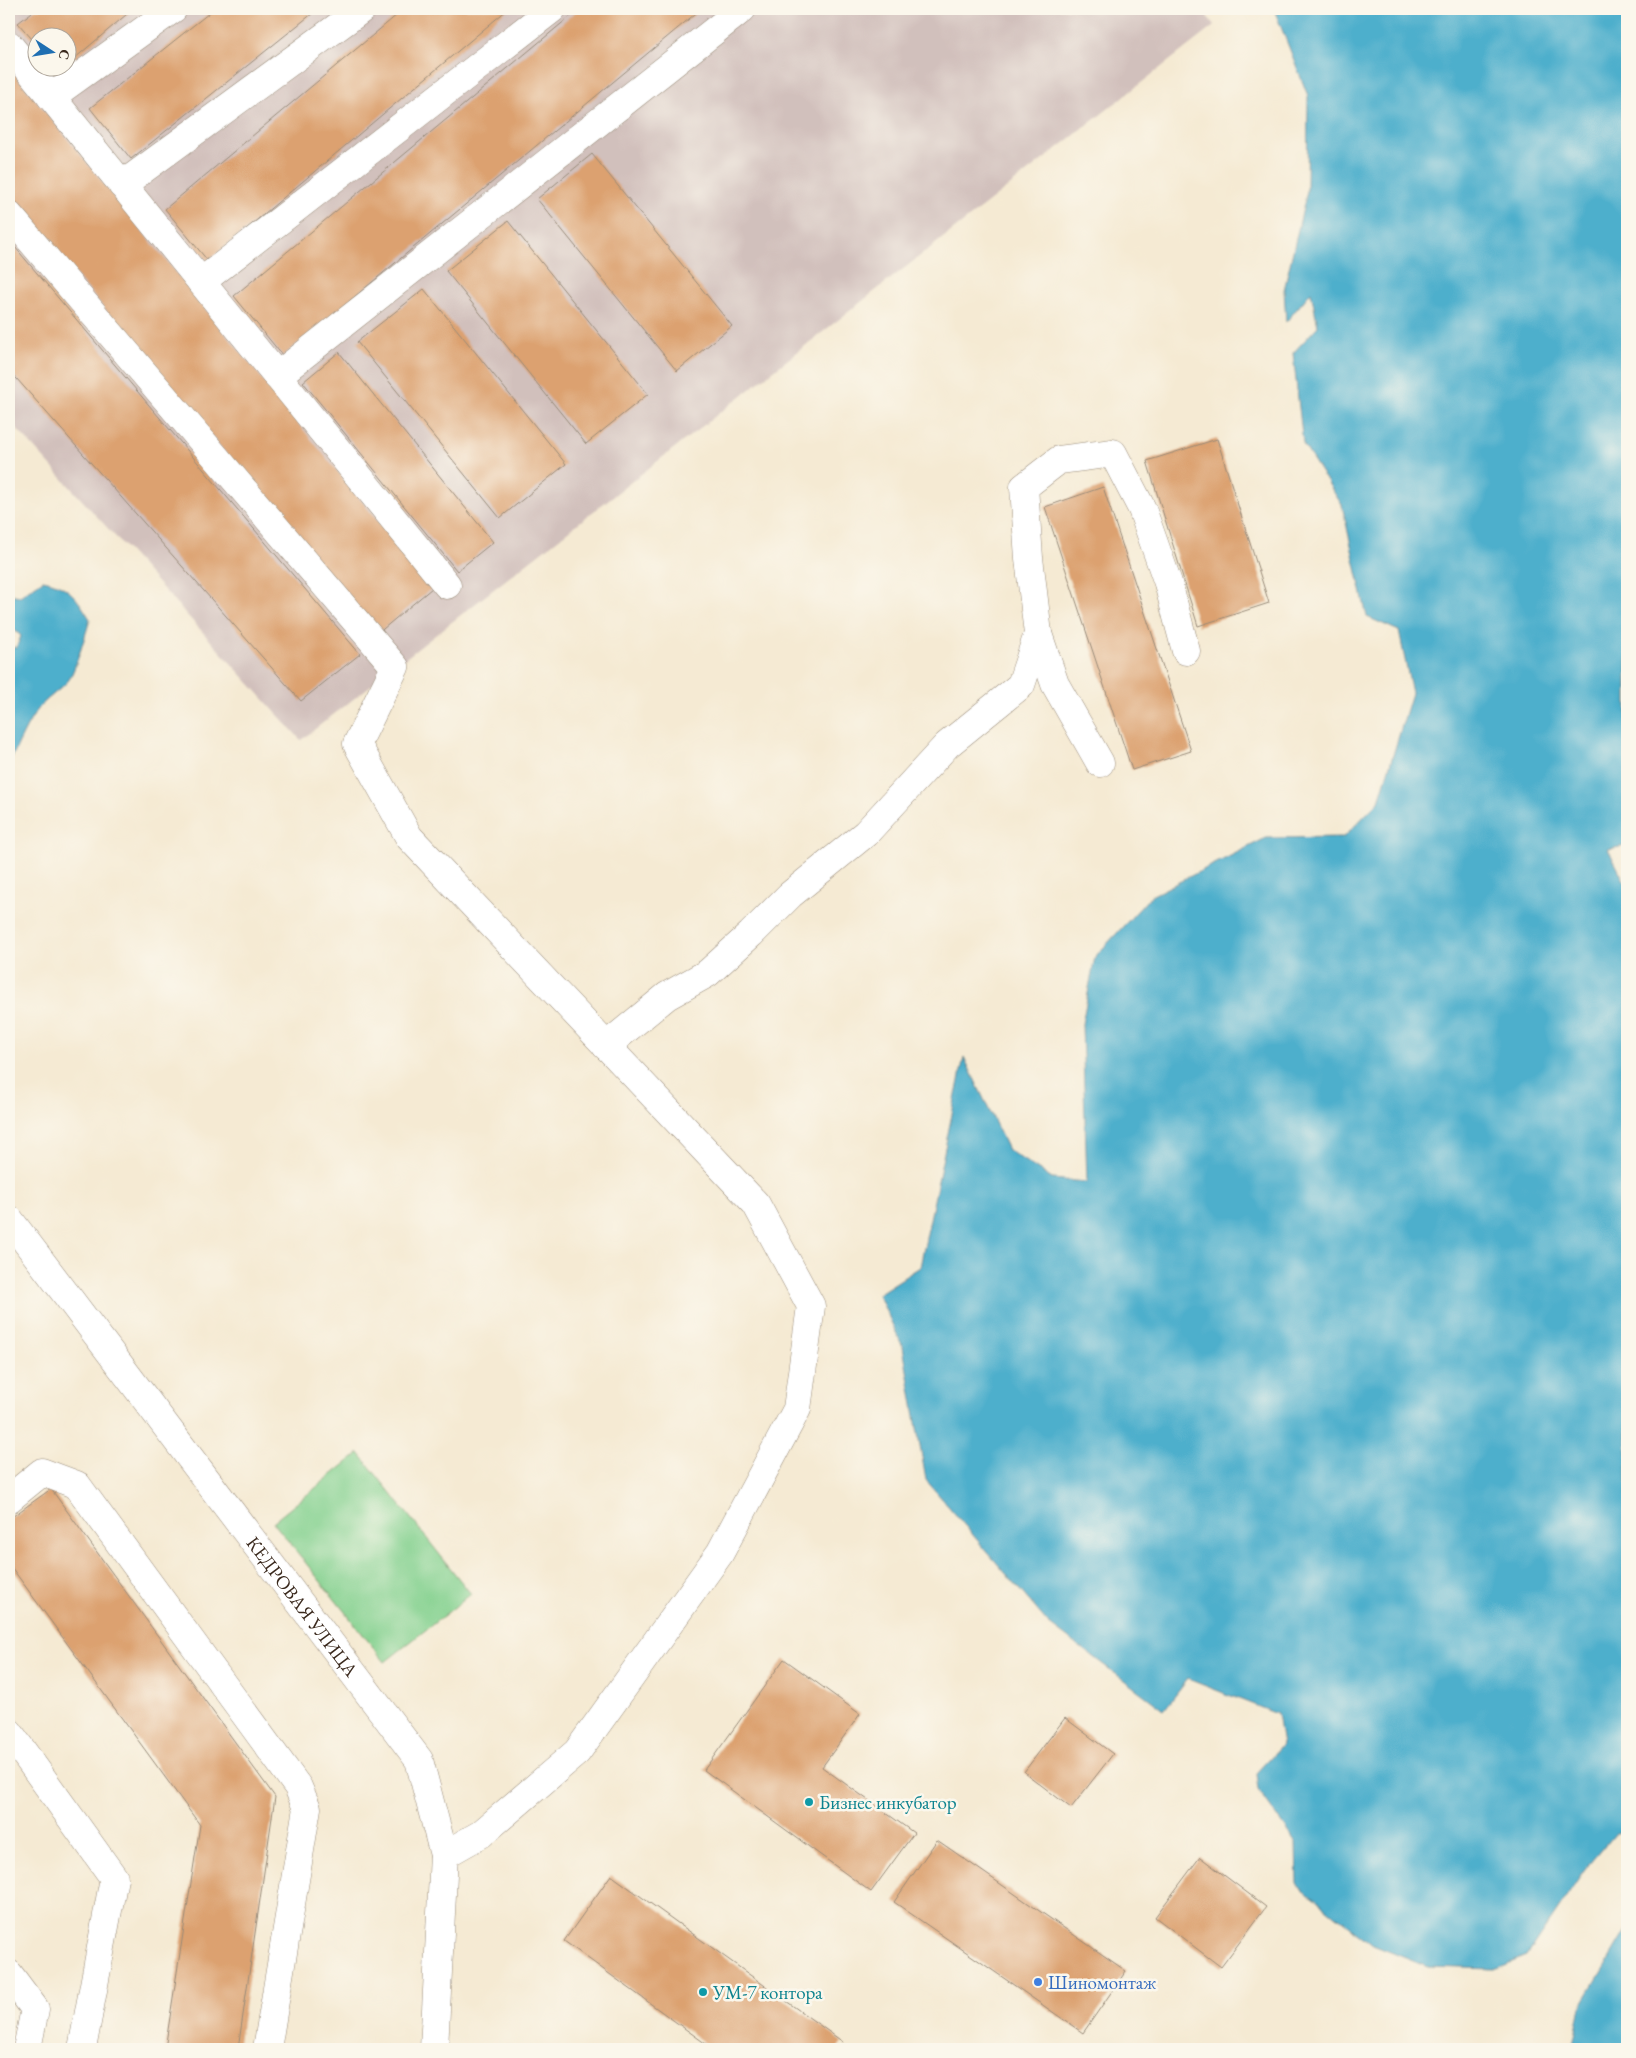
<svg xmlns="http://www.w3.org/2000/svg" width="1636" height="2058" viewBox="0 0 1636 2058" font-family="'EB Garamond',serif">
<rect width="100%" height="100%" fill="#fbf7ec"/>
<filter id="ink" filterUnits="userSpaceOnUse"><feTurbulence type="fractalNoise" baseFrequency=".02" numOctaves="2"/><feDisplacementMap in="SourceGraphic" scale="10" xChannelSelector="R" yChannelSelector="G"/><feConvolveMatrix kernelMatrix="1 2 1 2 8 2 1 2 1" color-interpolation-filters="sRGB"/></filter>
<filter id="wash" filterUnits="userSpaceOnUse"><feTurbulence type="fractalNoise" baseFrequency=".0096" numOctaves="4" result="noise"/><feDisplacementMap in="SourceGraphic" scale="20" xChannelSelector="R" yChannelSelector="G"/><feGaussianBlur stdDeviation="1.12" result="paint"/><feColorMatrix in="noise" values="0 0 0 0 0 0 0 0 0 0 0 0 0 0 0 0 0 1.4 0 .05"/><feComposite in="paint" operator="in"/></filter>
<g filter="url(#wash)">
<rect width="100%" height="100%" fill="#f5ead3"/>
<path fill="#d1c0bc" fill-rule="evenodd" d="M 9,9 L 1202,9 L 1214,26 L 301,740 L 9,420 ZM 38,38 L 68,38 L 68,68 L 38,68 Z"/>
<polygon fill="#85d190" stroke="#607e57" points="359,1453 471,1594 385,1662 273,1522"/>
<g fill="#4dafcc" stroke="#446c75">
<polygon points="1274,9 1627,9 1627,844 1626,846 1608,849 1627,886 1627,1831 1616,1833 1584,1871 1527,1956 1495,1969 1428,1967 1373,1945 1297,1884 1296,1842 1258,1789 1256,1773 1282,1745 1277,1714 1188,1679 1164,1710 1048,1623 926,1480 903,1347 878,1294 920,1267 964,1057 1008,1150 1052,1179 1087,1182 1082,1024 1095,957 1151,896 1266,838 1344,837 1379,801 1412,693 1399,631 1367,617 1342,505 1303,444 1293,353 1318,326 1311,292 1286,322 1284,290 1307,191 1308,96"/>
<path d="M 43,580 C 69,585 77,598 90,619 C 87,630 74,674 68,681 C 59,691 46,699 39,708 C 26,724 19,744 9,763 L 9,644 L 16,649 L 21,636 L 9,625 L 9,594 L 20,596 Z"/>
<polygon points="1627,1929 1627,2049 1572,2049 1581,2006"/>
</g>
<g id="blocks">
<g fill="#dca170">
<polygon points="36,9 133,9 68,64 68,38 38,38 38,46 18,23"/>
<polygon points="214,9 318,9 131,159 90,108"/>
<polygon points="404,9 508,9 208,261 165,209"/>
<polygon points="579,9 701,9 283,356 234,296"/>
<polygon points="9,67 432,588 377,634 9,195"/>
<polygon points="592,154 732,326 677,371 537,199"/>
<polygon points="508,221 648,394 586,444 446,271"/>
<polygon points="9,240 360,654 301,701 9,370"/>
<polygon points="424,289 566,464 500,518 357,342"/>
<polygon points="339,352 493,542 457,571 303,382"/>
<polygon points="1217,439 1269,603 1198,626 1147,461"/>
<polygon points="1103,487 1191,751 1132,770 1045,507"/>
<polygon points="51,1489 275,1797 238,2049 165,2049 200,1825 9,1564 9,1519"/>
<polygon points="784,1659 860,1714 822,1767 914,1833 871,1892 704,1770"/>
<polygon points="1065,1718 1113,1754 1071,1808 1024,1772"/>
<polygon points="937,1840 1126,1971 1083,2033 894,1902"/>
<polygon points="1200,1857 1266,1907 1221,1967 1155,1917"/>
<polygon points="611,1875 843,2042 838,2049 713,2049 564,1941"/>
</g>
</g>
</g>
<g filter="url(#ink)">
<use href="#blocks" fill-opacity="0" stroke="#988a78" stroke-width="1"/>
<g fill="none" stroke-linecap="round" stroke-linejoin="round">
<defs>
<g id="minor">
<polyline points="9,45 447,585"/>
<polyline points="51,97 173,9"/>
<polyline points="122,185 362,9"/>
<polyline points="9,215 395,667 357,744 409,837 756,1204 811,1306 797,1409 720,1553 577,1752 481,1834 444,1855"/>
<polyline points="201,282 552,9"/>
<polyline points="277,376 742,9"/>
<polyline points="1038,634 1055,684 1100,763"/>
<polyline points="606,1046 667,996 708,973 751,934 790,895 866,833 947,745 1021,685 1038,634 1029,558 1024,487 1059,460 1113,453 1142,509 1168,583 1186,651"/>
<path id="s1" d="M 9,1219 L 419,1760 L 444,1855 L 434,2049"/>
<polyline points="9,1499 42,1472 77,1485 298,1787 307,1808 267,2049"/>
<polyline points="9,1732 114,1878 82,2049"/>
<polyline points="9,1974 35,2009 27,2049"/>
</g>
</defs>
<use href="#minor" stroke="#988a78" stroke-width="29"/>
<use href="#minor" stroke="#fff" stroke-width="28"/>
</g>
</g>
<g fill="#0f9aa8" stroke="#fbf7ec" stroke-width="2">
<circle cx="809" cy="1802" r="5"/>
<circle cx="703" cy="1992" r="5"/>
</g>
<circle fill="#3f7fe0" stroke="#fbf7ec" stroke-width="2" cx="1038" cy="1982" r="5"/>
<g text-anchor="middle" stroke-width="5" stroke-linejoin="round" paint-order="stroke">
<g font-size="19" fill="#3b2a1e" stroke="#fbf7ec">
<text dy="7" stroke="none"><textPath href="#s1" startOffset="486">КЕДРОВАЯ УЛИЦА</textPath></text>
</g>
<g font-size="19" fill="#0d838f" stroke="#fbf7ec" text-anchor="start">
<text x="819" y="1809">Бизнес инкубатор</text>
<text x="713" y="1999">УМ-7 контора</text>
</g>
<g font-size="19" fill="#366cbe" stroke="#fbf7ec" text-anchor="start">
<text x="1048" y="1989">Шиномонтаж</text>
</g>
</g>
<rect width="1636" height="2058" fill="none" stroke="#fbf7ec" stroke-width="30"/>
<g transform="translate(52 52) rotate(102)"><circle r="24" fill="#fbf7ec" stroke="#aea59a"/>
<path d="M0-4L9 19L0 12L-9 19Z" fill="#1f6fb2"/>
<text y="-8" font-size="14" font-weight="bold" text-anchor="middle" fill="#3b2a1e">С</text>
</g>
</svg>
